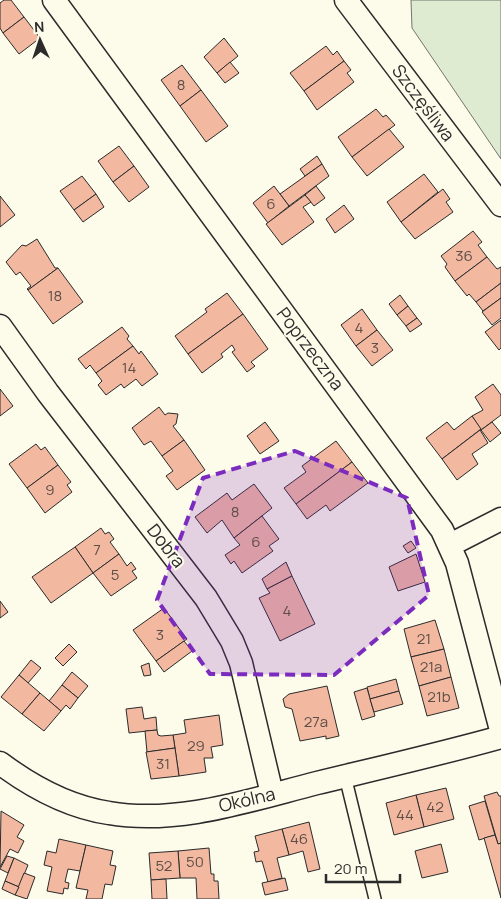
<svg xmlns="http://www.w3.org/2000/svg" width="501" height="899" viewBox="0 0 501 899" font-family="Manrope,sans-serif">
<rect width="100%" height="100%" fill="#fdfbea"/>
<polygon fill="#deebd1" stroke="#74746e" points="411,0 501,0 501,159 412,28"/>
<g fill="#f2b8a0" stroke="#2b2b2b">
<polygon points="4,0 11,0 24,17 3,33 0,28 0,3"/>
<polygon points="24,17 40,38 19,54 3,33"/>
<polygon points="224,38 238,56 217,73 204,57"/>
<polygon points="326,46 333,55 337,51 344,61 304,91 290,73"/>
<polygon points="344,61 351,70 347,73 354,82 317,110 304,91"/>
<polygon points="230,62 239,73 225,83 217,73"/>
<polygon points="182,65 201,90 180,106 161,80"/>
<polygon points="201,90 228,126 206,142 180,106"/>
<polygon points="376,109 383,117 386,115 395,125 352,157 338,137"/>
<polygon points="389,129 404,147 367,176 352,157"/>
<polygon points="119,146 134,166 113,182 98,161"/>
<polygon points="317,156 322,164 305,176 300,169"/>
<polygon points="322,164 329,176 289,206 280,194"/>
<polygon points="134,166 149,187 129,202 113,182"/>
<polygon points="424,174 438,192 401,222 387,202"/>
<polygon points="82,176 96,194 74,210 60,191"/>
<polygon points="274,186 289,206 268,223 253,203"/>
<polygon points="316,186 325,198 314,206 305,195"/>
<polygon points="443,189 450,199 446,202 453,212 415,239 401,222"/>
<polygon points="96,194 104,207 83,222 74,210"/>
<polygon points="305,195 311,202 303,207 314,222 282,245 266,224"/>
<polygon points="0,196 15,215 0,227"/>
<polygon points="344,205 354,219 335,233 326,219"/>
<polygon points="473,231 482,242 478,245 487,257 455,281 445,267 447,264 441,256"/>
<polygon points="37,239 55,268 58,268 28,290 27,289 31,286 20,272 16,275 6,262 22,245 26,246"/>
<polygon points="487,257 497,269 501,267 501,283 476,302 469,294 467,296 455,281"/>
<polygon points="58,268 83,302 53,324 28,290"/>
<polygon points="501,283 501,298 483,311 476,302"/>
<polygon points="227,293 243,314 188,354 175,336 207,312 205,309"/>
<polygon points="400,295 408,306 397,315 389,304"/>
<polygon points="501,298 501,318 492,325 482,312"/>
<polygon points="408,306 417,318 406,326 397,315"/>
<polygon points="362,309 377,330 356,346 341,325"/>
<polygon points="243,314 268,349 251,362 255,366 247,372 232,352 235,350 232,345 221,354 223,357 202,373 188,354"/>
<polygon points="417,318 422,324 410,332 406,326"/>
<polygon points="501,320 501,348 499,350 485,332"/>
<polygon points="122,327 129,336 127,339 133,346 96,373 90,365 86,369 78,359"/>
<polygon points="377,330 393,350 372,366 356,346"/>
<polygon points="133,346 139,354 141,351 158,374 142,386 136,379 124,388 121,384 106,395 98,385 102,381 96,373"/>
<polygon points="493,384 501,395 501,415 481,430 472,416 483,410 475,397"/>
<polygon points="0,389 13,406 0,416"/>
<polygon points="159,407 165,415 168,413 178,414 176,424 173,426 184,440 162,456 151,441 144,445 132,428"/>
<polygon points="472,416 481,429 442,459 426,438 447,422 454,430"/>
<polygon points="265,422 279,441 260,454 247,436"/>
<polygon points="492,422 501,433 490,442 481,430"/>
<polygon points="480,430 488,443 472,454 478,464 457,480 442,459"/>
<polygon points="184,440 205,470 177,490 166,476 173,471 162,456"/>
<polygon points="336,441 352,462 296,504 284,488 306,472 302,466"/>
<polygon points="36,444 41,450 45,447 58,465 27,488 9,464"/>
<polygon points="352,462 368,483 330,511 326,505 307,519 296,504"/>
<polygon points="58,465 71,482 67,485 72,492 45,513 27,488"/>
<polygon points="254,484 272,508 234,538 222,520 207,533 195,517 227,493 232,500"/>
<polygon points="262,516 279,539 269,546 273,551 242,573 234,561 231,564 225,555 240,545 234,538"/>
<polygon points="101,528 105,534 109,532 114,539 110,542 119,554 93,573 75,547"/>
<polygon points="411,541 416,548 408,553 403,546"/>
<polygon points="75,547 93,573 51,603 32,577"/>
<polygon points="119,554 127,566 131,562 136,569 132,571 137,578 111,596 93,573"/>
<polygon points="416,554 425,582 398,591 389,567"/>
<polygon points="286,562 292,576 267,589 262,579"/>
<polygon points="292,576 315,624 280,641 259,598 270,593 267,589"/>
<polygon points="0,601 8,612 0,618"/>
<polygon points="164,608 187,639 156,661 133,630"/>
<polygon points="435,620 444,649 411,657 404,629"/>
<polygon points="184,641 192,651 164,672 156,661"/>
<polygon points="69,644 77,652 63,666 55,658"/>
<polygon points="444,649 451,677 419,686 411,657"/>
<polygon points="31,660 41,668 28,683 19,675"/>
<polygon points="149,663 151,675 144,676 141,666"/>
<polygon points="72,672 88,686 78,698 62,685"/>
<polygon points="19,675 40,693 22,714 1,697"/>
<polygon points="451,677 459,708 427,716 419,686"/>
<polygon points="396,679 399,691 370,699 367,687"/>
<polygon points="62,685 78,698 70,709 66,705 61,711 49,701"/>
<polygon points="327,686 339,736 326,739 326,736 300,741 292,709 285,707 283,699 289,694"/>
<polygon points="367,688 375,716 362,720 354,692"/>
<polygon points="399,691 403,704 374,712 370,699"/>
<polygon points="40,693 61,711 44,731 22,714"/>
<polygon points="142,707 144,719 156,717 157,730 129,733 126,709"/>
<polygon points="219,715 223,745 211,747 213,758 204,758 206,772 179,776 173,735 186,733 184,720"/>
<polygon points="157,730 158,735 161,736 173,735 175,748 147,752 145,731"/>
<polygon points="175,748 179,776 151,779 146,752"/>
<polygon points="446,788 454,819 424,827 416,795"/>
<polygon points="497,792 499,796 501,796 501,843 498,844 484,796"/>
<polygon points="416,795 424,827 394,835 386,803"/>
<polygon points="485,801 495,835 479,840 469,806"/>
<polygon points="1,811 24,825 17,837 24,841 18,853 10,849 0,867"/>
<polygon points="309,822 320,869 308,872 303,851 289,855 282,829"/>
<polygon points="282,829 289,855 277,858 282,878 268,882 262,861 256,862 254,852 259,851 255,836"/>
<polygon points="495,835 498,844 501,843 501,898 484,838"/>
<polygon points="59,839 86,845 80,871 68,869 65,882 69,883 68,889 64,888 63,894 47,891 52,867 44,865 47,851 56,853"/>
<polygon points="441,844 448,872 422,878 415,851"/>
<polygon points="86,845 113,851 110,865 116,866 112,885 105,884 102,899 86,899 88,890 76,888"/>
<polygon points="209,848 211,874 214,874 214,881 218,881 219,899 197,899 196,878 180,878 178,851"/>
<polygon points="178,851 180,878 151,880 149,853"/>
<polygon points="7,856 14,858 8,873 0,869"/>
<polygon points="14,858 28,865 19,887 5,881"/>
<polygon points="24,873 35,877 27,899 15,895"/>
<polygon points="285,878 288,890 265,895 262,883"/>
<polygon points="166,879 167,899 152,899 151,880"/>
<polygon points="5,881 19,887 15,895 2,889"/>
</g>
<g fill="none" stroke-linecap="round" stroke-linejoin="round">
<defs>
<polyline id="lane" points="345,776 375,899"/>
<g id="street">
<polyline points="54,0 442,530 457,563 501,730"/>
<polyline points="346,0 501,205"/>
<polyline points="0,326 48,393 206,598 232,641 241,663 272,794"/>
<polyline points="450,545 501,519"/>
<path d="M 0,763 C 32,787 69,807 109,813 C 178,825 250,800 317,783 C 379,768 440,754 501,737"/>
</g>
</defs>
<use href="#lane" stroke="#2b2b2b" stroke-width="14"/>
<use href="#street" stroke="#2b2b2b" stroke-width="25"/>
<use href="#lane" stroke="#fdfbea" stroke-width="11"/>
<use href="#street" stroke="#fdfbea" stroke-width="22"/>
</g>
<path fill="#7b2cbf" fill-opacity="0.2" stroke="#7b2cbf" stroke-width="4" stroke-dasharray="10 6" stroke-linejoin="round" d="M 295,451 L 407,498 L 429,595 L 334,675 L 210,674 L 157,600 L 203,478 Z"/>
<g text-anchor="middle" stroke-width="4" stroke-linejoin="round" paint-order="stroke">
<g font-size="15" fill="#5d4e48">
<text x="181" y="90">8</text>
<text x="271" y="209">6</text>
<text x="464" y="261">36</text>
<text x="55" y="301">18</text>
<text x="359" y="333">4</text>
<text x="375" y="353">3</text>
<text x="129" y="373">14</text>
<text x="50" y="495">9</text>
<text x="235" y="517">8</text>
<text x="256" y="547">6</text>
<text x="97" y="555">7</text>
<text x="115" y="580">5</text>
<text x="287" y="616">4</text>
<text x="160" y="640">3</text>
<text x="424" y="644">21</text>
<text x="431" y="672">21a</text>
<text x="439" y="702">21b</text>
<text x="316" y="727">27a</text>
<text x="196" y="751">29</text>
<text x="163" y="769">31</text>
<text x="435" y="812">42</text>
<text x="405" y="820">44</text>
<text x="299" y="844">46</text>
<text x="195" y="867">50</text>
<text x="164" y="871">52</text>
</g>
<g font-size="18" fill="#2b2b2b" stroke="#fdfbea">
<text transform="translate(423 103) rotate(53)" y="6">Szczęśliwa</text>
<text transform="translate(310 349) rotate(53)" y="6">Poprzeczna</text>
<text transform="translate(166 546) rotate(52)" y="6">Dobra</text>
<text transform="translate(247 800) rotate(-13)" y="6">Okólna</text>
</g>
</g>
<g transform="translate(40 40) rotate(357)" stroke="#fdfbea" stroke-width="4" paint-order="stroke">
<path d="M0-4L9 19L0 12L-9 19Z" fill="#2b2b2b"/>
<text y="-8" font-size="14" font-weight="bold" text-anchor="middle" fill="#2b2b2b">N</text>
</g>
<path d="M326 874v8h74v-8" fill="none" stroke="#2b2b2b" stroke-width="2.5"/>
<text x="334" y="874" font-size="15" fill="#2b2b2b" stroke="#fdfbea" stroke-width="4" paint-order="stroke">20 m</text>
</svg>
